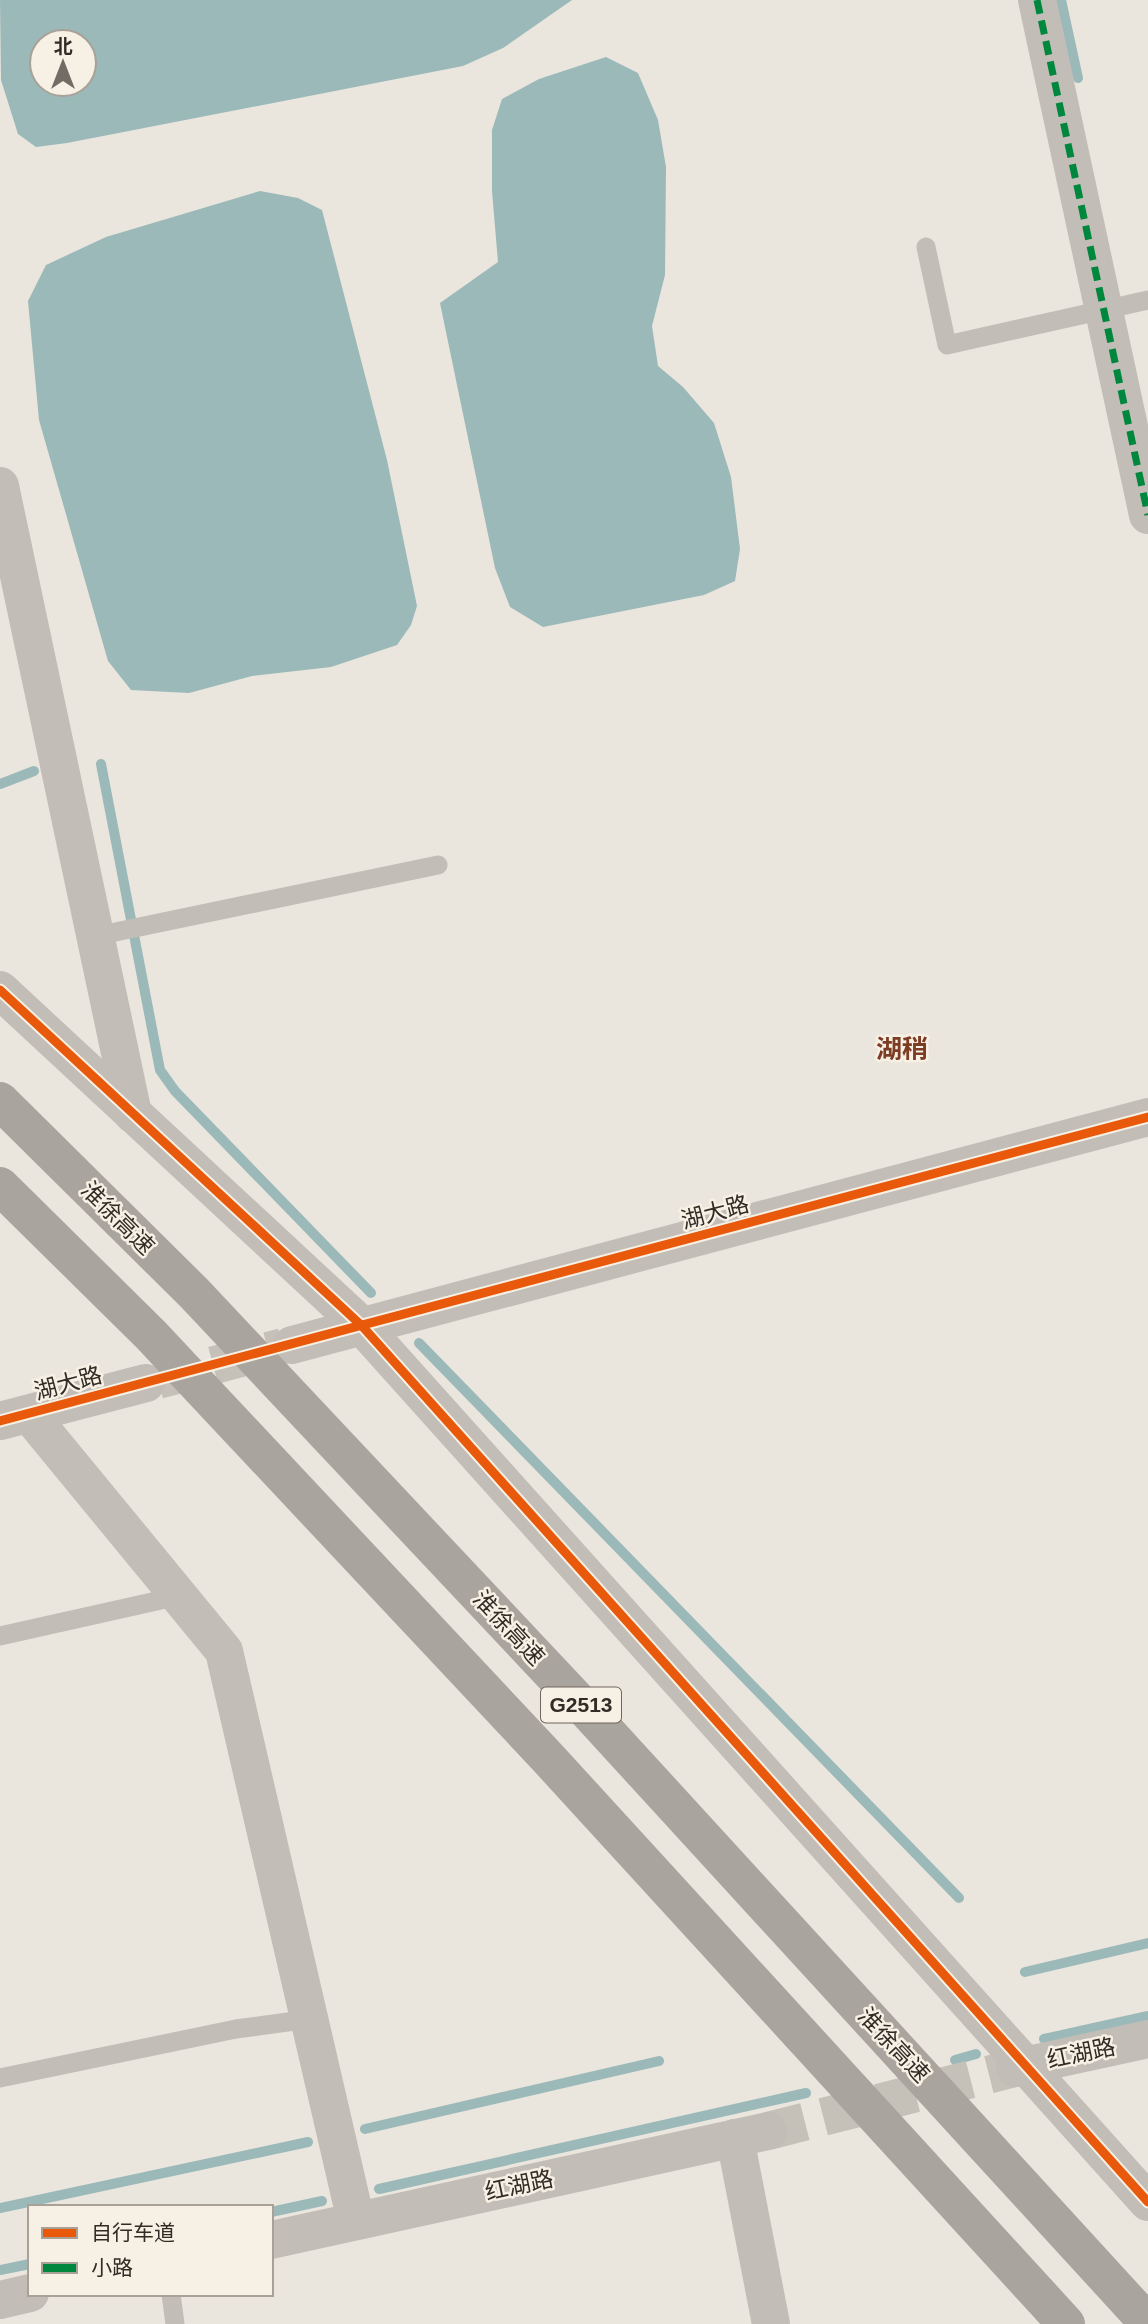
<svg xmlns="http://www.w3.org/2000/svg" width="1148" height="2324" viewBox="0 0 1148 2324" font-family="Arial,'Noto Sans SC',sans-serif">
<rect width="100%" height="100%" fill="#eae5dd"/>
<g fill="#9bb9b9" fill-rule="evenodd">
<path d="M 0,0 L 572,0 L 503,48 L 463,66 L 67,143 L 36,147 L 18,134 L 1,80 ZM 42,42 L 84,42 L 84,84 L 42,84 Z"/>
<polygon points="606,57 638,73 658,120 666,167 665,275 652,326 658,366 683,387 714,423 731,477 740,549 735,581 704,595 543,627 510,607 495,568 440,303 498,262 492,191 492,130 502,99 539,79"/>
<polygon points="260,191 298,198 322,210 387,460 417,606 411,625 397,645 331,667 252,676 189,693 131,690 108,661 39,420 28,301 46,265 106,237"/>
</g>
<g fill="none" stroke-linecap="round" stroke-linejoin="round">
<g stroke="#9bb9b9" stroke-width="10">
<polyline points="1061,0 1078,78"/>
<polyline points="101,764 160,1070 175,1091 371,1293"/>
<polyline points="0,784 34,771"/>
<polyline points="419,1343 959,1898"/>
<polyline points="1025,1972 1148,1943"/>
<polyline points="1044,2039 1148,2016"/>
<polyline points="955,2060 976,2054"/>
<polyline points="365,2129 659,2061"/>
<polyline points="379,2189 806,2093"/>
<polyline points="0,2208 308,2142"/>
<polyline points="271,2212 322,2201"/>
<polyline points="0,2270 30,2264"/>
</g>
<g stroke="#c5c0b8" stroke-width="38" stroke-dasharray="38 19" stroke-linecap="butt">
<polyline points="158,1380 283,1347"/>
<polyline points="768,2131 1015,2068"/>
</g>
<g stroke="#c2bdb7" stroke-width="19">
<polyline points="926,247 947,345 1148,300"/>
<polyline points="96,936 438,865"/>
<polyline points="0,1636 179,1596"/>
<polyline points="0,2078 236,2029 310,2019"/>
<polyline points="171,2294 175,2324"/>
</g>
<g stroke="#c2bdb7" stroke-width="38">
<polyline points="1037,0 1148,515"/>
<polyline points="0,486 133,1114"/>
<polyline points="0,990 362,1326 1148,2202"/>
<polyline points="292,1345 1148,1117"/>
<polyline points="29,1414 224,1651 356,2221"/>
<polyline points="0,1421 146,1383"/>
<polyline points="1015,2068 1148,2039"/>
<polyline points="735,2138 771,2324"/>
<polyline points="271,2240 768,2131"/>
<polyline points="0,2300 30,2293"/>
</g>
<g stroke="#a9a49d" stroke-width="38">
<polyline points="0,1101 194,1293 592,1716 1148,2323"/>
<polyline points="0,1186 151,1335 547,1757 1066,2324"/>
</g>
<polyline stroke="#00873e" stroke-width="7" stroke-dasharray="14 7" stroke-linecap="butt" points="1037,0 1148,515"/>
<defs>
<g id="cycleway">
<polyline points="0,990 362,1326 1148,2202"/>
<polyline points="0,1421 1148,1117"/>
</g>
</defs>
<use href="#cycleway" stroke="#f7f0e4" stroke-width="13"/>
<use href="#cycleway" stroke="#e8590c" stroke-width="9"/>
</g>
<g text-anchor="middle" stroke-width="5" stroke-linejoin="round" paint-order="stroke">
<rect fill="#f7f0e4" stroke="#6e665f" stroke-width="2" x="541" y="1687.5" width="80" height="35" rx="5"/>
<g font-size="21" font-weight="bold" fill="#332b26">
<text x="581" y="1712">G2513</text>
</g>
<g font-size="23" fill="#332b26" stroke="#f7f0e4">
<text transform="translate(715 1212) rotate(-15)" y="8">湖大路</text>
<text transform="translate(118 1218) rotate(45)" y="8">淮徐高速</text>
<text transform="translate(68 1383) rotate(-15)" y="8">湖大路</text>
<text transform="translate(509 1628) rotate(47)" y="8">淮徐高速</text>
<text transform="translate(894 2045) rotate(47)" y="8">淮徐高速</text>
<text transform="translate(1081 2053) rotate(-12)" y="8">红湖路</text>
<text transform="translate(519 2185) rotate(-12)" y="8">红湖路</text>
</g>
<g font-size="26" font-weight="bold" fill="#7d3d24" stroke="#f7f0e4">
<text x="902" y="1058">湖稍</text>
</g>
</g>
<rect x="28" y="2205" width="245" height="91" fill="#f7f0e4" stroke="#a9a198" stroke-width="2"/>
<rect x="42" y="2228" width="35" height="10" fill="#e8590c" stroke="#a9a198" stroke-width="2"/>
<text x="91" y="2240" font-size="21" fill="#332b26">自行车道</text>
<rect x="42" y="2263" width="35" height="10" fill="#00873e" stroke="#a9a198" stroke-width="2"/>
<text x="91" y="2275" font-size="21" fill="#332b26">小路</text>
<g transform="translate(63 63)"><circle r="33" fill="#f7f0e4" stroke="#a9a198" stroke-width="2"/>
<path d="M0-5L12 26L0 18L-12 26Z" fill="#736c66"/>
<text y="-10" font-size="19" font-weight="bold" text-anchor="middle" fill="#332b26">北</text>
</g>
</svg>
